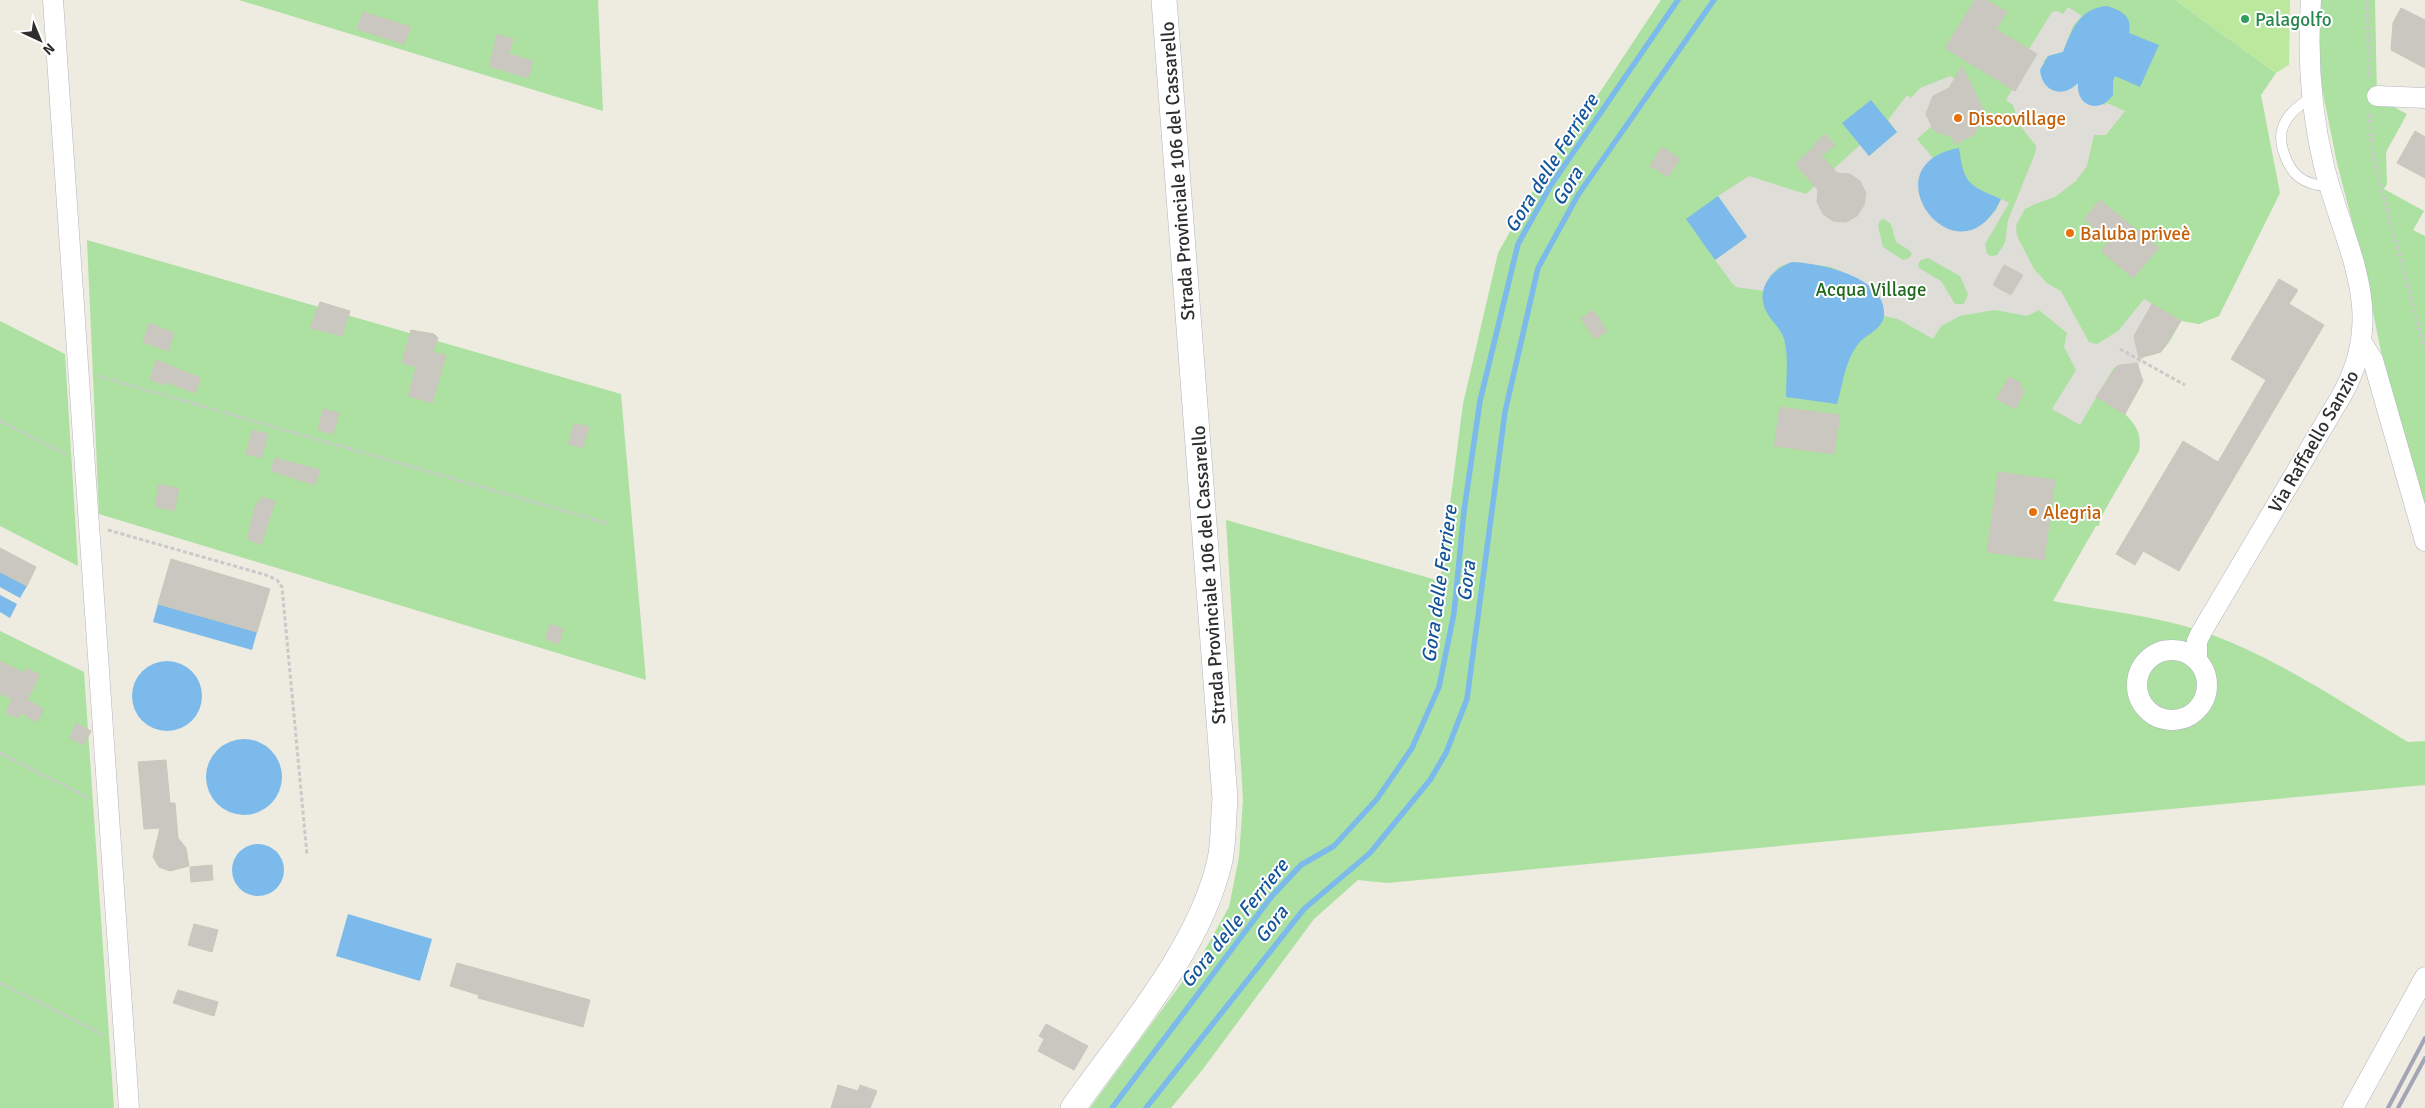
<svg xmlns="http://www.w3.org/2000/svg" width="2425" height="1108" viewBox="0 0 2425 1108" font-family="Signika,sans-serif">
<rect width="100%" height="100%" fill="#eeebe1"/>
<g fill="#ace1a1">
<polygon points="239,0 598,0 603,111"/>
<path d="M 1661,0 L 2175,0 L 2276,73 L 2261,95 L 2280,193 L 2219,316 L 2199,324 L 2181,321 C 2172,336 2165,358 2145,355 L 2137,367 L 2143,381 L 2125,414 C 2137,426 2142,435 2139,451 L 2101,517 L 2099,526 L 2096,526 L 2053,601 C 2100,610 2156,616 2201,631 C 2271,654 2344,704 2408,742 L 2425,741 L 2425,785 L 1387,883 L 1358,880 L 1314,919 L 1203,1069 L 1171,1108 L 1090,1108 L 1202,955 L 1229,907 L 1239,857 L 1243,800 L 1226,520 L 1440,581 L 1463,404 L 1498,253 L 1543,173 L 1598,95 Z"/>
<polygon points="2320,0 2375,0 2377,98 2407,114 2386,152 2387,184 2384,189 2424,211 2413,230 2425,236 2425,508 2384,366 2362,259 2337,163 2317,64"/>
<polygon points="87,240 621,394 646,680 99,514"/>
<polygon points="0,321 65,354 78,566 0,526"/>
<polygon points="0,631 84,672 114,1108 0,1108"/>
</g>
<polygon fill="#bce89e" points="2175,0 2290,0 2289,65 2276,73"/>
<path fill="#deddd8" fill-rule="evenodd" d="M 2068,7 L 2082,16 L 2073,26 L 2063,52 L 2048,56 L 2043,62 L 2079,82 L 2104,105 L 2107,103 L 2125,111 L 2106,135 L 2094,135 L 2087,166 L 2076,181 L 2055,197 L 2035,204 L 2025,209 L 2016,225 L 2017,236 L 2034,269 L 2047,283 L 2061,291 L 2089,342 L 2097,344 L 2118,331 L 2144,299 L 2152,304 L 2134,336 L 2136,347 L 2145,355 L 2137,367 L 2122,364 L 2113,369 L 2080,425 L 2052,409 L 2076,370 L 2064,347 L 2067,333 L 2039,310 L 2027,316 L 1995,310 L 1960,316 L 1941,326 L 1933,339 L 1898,319 L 1884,316 L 1883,309 L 1860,281 L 1831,267 L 1792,262 L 1779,267 L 1770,276 L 1764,291 L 1736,287 L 1732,283 L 1715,260 L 1746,237 L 1718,196 L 1749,176 L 1806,194 L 1860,145 L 1869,156 L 1897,132 L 1888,120 L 1907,95 L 1911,98 L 1920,88 L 1950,76 L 1974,91 L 1967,94 L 1949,88 L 1933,96 L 1926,113 L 1932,126 L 1917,139 L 1933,158 L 1924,169 L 1995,212 L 2001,199 L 2009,203 L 1985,244 L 1987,254 L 1991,256 L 1997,255 L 2005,243 L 2008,220 L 2036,151 L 2036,146 L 2019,124 L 2013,105 L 2006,100 L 2012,90 L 2015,91 L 2037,54 L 2029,49 L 2052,12 L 2057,11 L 2063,14 ZM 1818,190 L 1865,193 L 1864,205 L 1857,216 L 1846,222 L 1833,221 L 1823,214 L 1817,202 ZM 1884,219 L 1891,224 L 1896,242 L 1909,250 L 1912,254 L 1909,258 L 1903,260 L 1883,247 L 1878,226 L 1880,220 ZM 1928,258 L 1960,276 L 1968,294 L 1964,304 L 1955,304 L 1941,281 L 1919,268 L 1918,264 L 1921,260 ZM 2004,265 L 2022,275 L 2011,295 L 1993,285 Z"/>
<g fill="#7bbaea">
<path d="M 2106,6 C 2121,10 2133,16 2129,33 L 2159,45 L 2140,87 L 2115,76 L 2113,81 L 2113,95 C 2100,114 2076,107 2078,83 C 2063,99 2042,92 2040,70 L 2048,56 L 2063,52 C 2072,30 2079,9 2106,6 Z"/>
<polygon points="1871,100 1897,132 1869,156 1842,123"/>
<path d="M 1959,148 C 1964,184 1968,185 2001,199 C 1959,289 1864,165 1959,148 Z"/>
<polygon points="1718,196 1747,237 1715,260 1686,219"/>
<path d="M 1792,262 C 1820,263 1887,277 1884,315 C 1883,329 1867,334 1859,343 C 1845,360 1843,384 1837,404 L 1786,397 C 1786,378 1789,357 1784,339 C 1781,329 1774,324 1769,316 C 1753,293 1769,270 1792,262 Z"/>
<polygon points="0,572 27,586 20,598 0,587"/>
<polygon points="0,595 17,604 10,618 0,612"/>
<polygon points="158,604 257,632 252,650 153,622"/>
<circle cx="167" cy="696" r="35"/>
<circle cx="244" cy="777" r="38"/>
<circle cx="258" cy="870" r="26"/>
<polygon points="348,914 432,939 420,981 336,956"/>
</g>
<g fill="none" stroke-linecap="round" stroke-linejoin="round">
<g stroke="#7bbaea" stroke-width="5.5">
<polyline points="1112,1108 1272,896 1301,865 1334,846 1377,799 1412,748 1439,687 1454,613 1464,511 1480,401 1518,244 1551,185 1678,0"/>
<polyline points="1146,1108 1304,909 1370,853 1430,780 1446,753 1467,699 1505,412 1538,268 1578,195 1714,0"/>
</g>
</g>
<g fill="#cac7c0" stroke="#cac7ba">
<polygon points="1975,0 1987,0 2007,12 1996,29 2037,54 2015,91 1945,48"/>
<polygon points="2401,8 2425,20 2425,68 2391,50 2393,23"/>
<polygon points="363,12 411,27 404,44 357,29"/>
<polygon points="497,34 513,39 509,54 533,61 528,78 489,66"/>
<polygon points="1962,66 1984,111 1975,134 1955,144 1952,137 1934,131 1926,114 1933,96 1949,88"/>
<polygon points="2415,131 2425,137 2425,178 2397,163"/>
<polygon points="1825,134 1835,145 1823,155 1813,145"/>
<polygon points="1662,147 1680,159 1668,177 1650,166"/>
<polygon points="1814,147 1837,173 1850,174 1860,181 1866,193 1864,205 1857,216 1846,222 1833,221 1823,214 1817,202 1818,190 1795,164"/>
<polygon points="2100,200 2159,248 2133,278 2101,251 2110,241 2084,219"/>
<polygon points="2004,265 2023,275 2011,295 1993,285"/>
<polygon points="2279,279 2298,290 2289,304 2324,325 2179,571 2143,551 2135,565 2116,554 2183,441 2218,462 2266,380 2231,359"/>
<polygon points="320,302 350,311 342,336 310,328"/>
<polygon points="2152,304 2181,321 2161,352 2139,358 2134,336"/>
<polygon points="1593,310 1607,331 1595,339 1581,319"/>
<polygon points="149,323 174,333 168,351 143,342"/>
<polygon points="411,330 434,334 438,338 433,352 446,355 432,403 408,396 416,367 402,363"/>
<polygon points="156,360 201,378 195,393 166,382 165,385 150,380"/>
<polygon points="2137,363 2143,381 2125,414 2096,397 2117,366"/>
<polygon points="2009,377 2022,384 2020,387 2025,391 2015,409 1996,399"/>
<polygon points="1780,407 1840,415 1834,454 1774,446"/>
<polygon points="323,409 339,413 333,434 318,430"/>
<polygon points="574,423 589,427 583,448 568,444"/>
<polygon points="252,430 268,434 261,458 246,454"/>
<polygon points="275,458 320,470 315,485 271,471"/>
<polygon points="1998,472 2055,480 2044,560 1987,552"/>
<polygon points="159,484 179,489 174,511 155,506"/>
<polygon points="261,497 275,501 261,545 247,539 256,503 259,503"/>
<polygon points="0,548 36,567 27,586 0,572"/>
<polygon points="171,559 270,589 257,632 158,604"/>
<polygon points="550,624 563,629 559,644 545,639"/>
<polygon points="0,661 24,673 26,668 40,675 27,700 44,709 37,722 21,713 18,718 6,713 12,699 0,694"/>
<polygon points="76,723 91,731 84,745 70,738"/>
<polygon points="166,760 170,803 175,803 178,838 186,848 189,866 170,871 159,867 153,857 160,828 144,829 138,762"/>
<polygon points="212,865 213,880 191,882 190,867"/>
<polygon points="194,924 218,930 212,952 188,945"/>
<polygon points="457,963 590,1000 583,1027 478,998 479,995 450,986"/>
<polygon points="178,990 218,1002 214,1016 173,1003"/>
<polygon points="1046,1024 1088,1046 1074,1070 1038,1051 1044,1039 1039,1036"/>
<polygon points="838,1085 858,1091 860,1085 877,1091 870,1108 831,1108"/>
</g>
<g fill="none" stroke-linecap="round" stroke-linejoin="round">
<defs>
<path id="service" d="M 2312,97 C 2300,105 2288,113 2283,127 C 2280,134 2281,143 2283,150 C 2290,175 2304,186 2330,186"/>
<g id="minor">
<polyline points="53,0 129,1108"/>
<polyline points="2377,96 2425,98"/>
<polyline points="2362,343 2373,360 2425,541"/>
<circle cx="2172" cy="685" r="35"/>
<path d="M 2197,659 L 2197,641 L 2202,631 L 2343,393 C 2388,310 2344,247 2324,166 C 2311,111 2307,56 2311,0"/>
<polyline points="2353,1108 2425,977"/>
</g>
<path id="tertiary" d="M 1073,1108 C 1124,1036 1201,947 1220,860 C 1224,841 1223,819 1225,799 L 1164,0"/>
</defs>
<use href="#service" stroke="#b4b5c0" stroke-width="11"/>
<use href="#minor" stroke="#b4b5c0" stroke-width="21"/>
<use href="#tertiary" stroke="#b4b5c0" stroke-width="26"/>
<g stroke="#c9c9c9" stroke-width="3" stroke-dasharray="4 2.5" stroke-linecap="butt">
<polyline points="2367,0 2369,79"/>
<polyline points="2369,113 2374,162 2425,349"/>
<polyline points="2120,349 2185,385"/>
<polyline points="98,376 610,524"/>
<polyline points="0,421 66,454"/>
<polyline points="108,530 266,575 277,580 282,587 307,855"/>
<polyline points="0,753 89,798"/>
<polyline points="0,983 106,1036"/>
</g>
<use href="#service" stroke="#fff" stroke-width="10"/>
<use href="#minor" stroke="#fff" stroke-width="20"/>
<use href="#tertiary" stroke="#fff" stroke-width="25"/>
<g stroke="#a4a4b7" stroke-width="4">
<polyline points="2388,1108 2425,1038"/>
<polyline points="2398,1108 2425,1058"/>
</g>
</g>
<circle fill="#2e9e5b" stroke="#fff" stroke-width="2" cx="2245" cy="19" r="5"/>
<g fill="#e8710a" stroke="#fff" stroke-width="2">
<circle cx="1958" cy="118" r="5"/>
<circle cx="2070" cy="233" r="5"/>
<circle cx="2033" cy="512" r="5"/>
</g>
<g text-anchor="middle" stroke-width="4" stroke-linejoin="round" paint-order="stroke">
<g font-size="19" fill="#27864d" stroke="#fff" text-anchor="start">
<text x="2255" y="26">Palagolfo</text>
</g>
<g font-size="19" fill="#c56008" stroke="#fff" text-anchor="start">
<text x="1968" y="125">Discovillage</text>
<text x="2080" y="240">Baluba priveè</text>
<text x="2043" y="519">Alegria</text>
</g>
<g font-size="19" fill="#2e2e2e" stroke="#fff">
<text transform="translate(1177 171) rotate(-94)" y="7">Strada Provinciale 106 del Cassarello</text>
<text transform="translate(2313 441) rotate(-60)" y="7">Via Raffaello Sanzio</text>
<text transform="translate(1208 575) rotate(-94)" y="7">Strada Provinciale 106 del Cassarello</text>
</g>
<g font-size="19" fill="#22691f" stroke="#fff">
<text x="1871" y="296">Acqua Village</text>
</g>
<g font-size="20" font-style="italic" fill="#15569b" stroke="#fff">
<text transform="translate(1551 163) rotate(-58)" y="7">Gora delle Ferriere</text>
<text transform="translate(1567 186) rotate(-58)" y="7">Gora</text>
<text transform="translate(1466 581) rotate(-83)" y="7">Gora</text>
<text transform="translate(1439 584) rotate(-82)" y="7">Gora delle Ferriere</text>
<text transform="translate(1234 923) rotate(-51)" y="7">Gora delle Ferriere</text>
<text transform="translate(1271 924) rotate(-52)" y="7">Gora</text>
</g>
</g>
<g transform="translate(40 40) rotate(136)" stroke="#ffffff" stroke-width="4" paint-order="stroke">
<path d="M0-4L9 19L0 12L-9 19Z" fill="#2e2e2e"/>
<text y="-8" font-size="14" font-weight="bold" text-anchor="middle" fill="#2e2e2e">N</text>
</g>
</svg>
